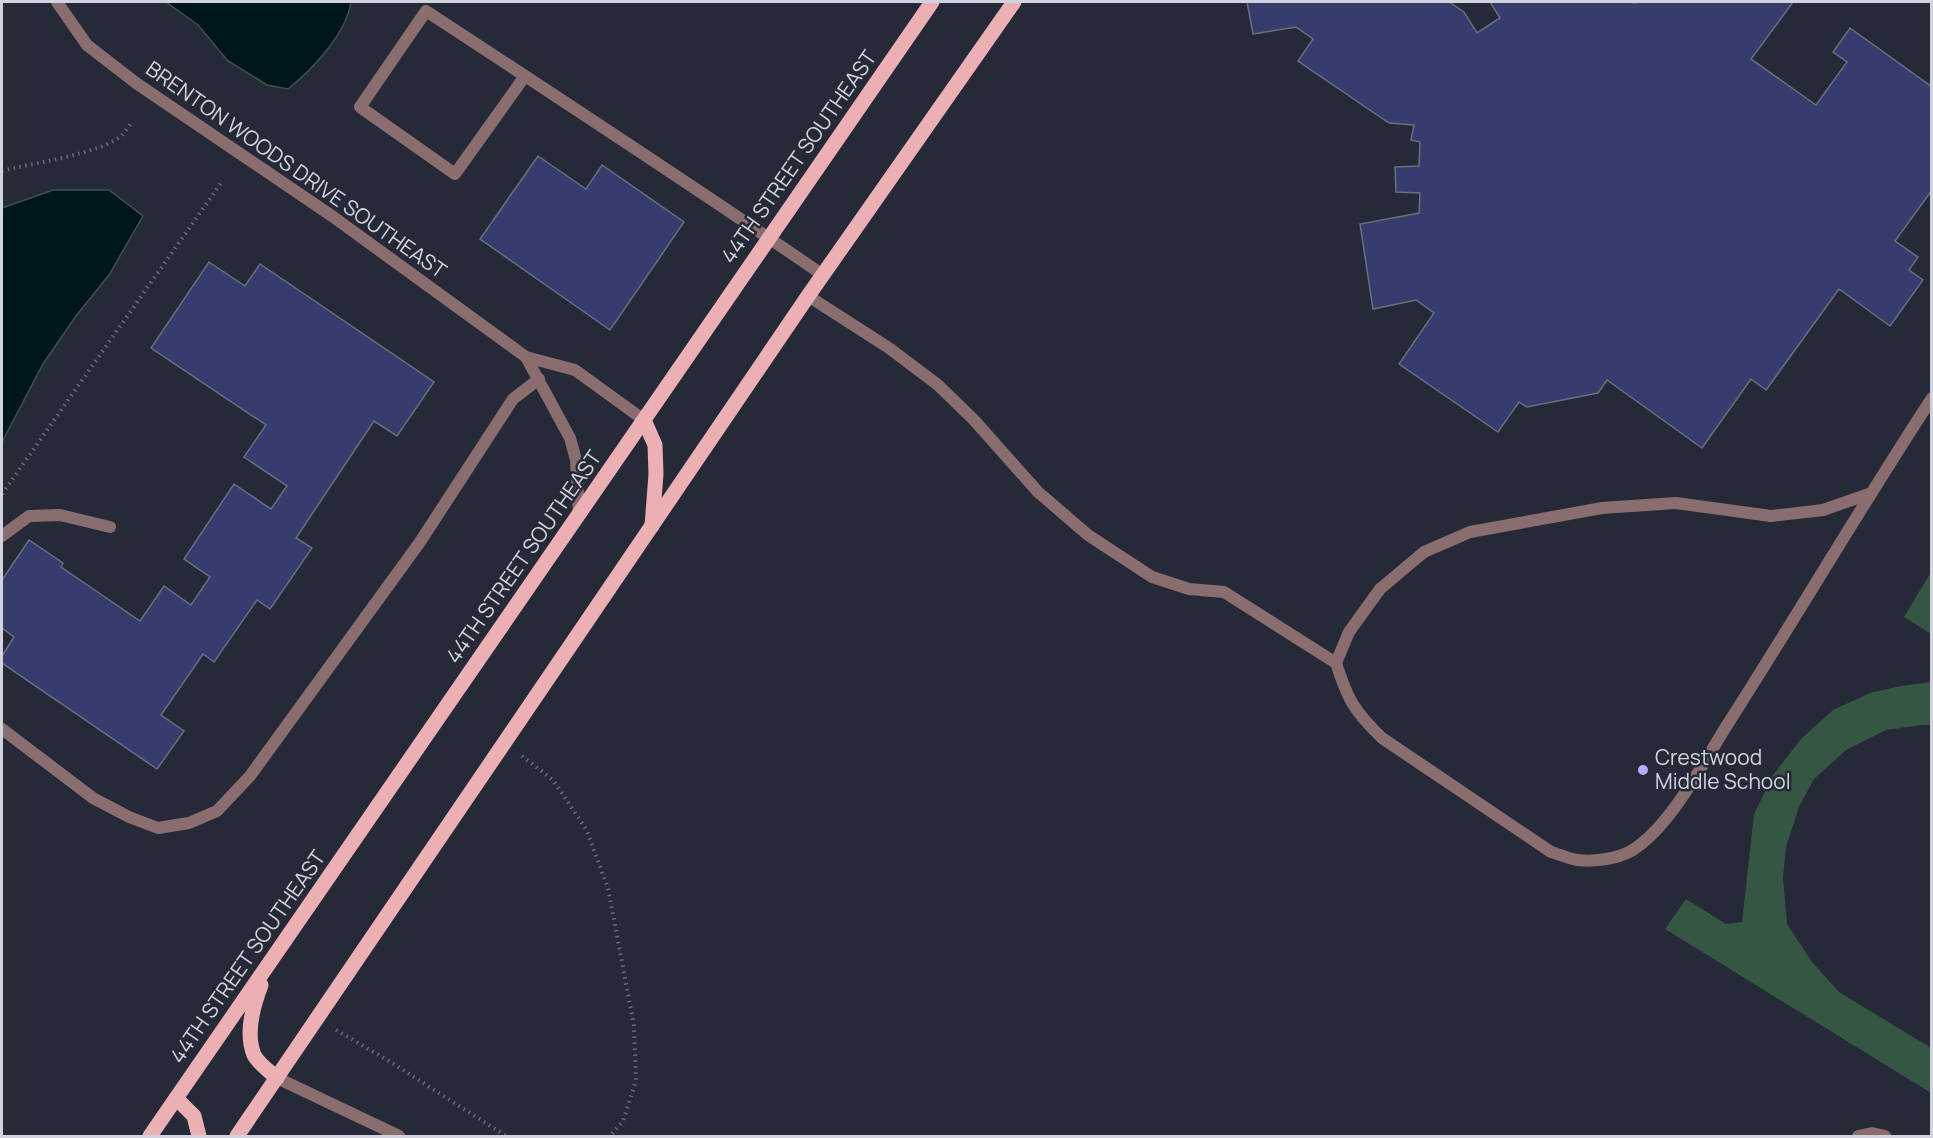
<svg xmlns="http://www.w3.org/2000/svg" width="1933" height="1138" viewBox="0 0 1933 1138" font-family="Manrope,sans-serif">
<rect width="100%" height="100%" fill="#262937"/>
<g fill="#355642">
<polygon points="1931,572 1931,634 1904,617"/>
<polygon points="1931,682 1931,725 1922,725 1886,730 1846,750 1814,779 1799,807 1786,847 1783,878 1787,924 1812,962 1839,992 1931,1048 1931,1093 1665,929 1686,899 1726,924 1742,922 1754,814 1773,775 1801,739 1833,710 1870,693 1901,686"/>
</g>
<g fill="#001719" stroke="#3f5054" stroke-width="1.5">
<path d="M 166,2 L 351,2 C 346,34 313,69 288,89 L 267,85 L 228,61 L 198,25 Z"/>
<polygon points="53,190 109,190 143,216 109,275 76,316 43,364 2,442 2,208"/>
</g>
<g fill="#363c6d" stroke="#6a6e7e" stroke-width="1.5">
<polygon points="1247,2 1449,2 1464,12 1477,33 1500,18 1490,2 1628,2 1636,3 1637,2 1793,2 1751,59 1816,105 1847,62 1833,52 1850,28 1932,87 1932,190 1895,241 1918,257 1909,270 1923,280 1890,326 1839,289 1766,390 1751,379 1702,448 1607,380 1598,393 1527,407 1519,402 1498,432 1399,364 1434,313 1416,300 1373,309 1360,224 1419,213 1420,193 1396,192 1395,167 1419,166 1420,142 1411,140 1414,125 1389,123 1298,61 1313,39 1296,27 1253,34"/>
<polygon points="538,156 586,189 602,165 684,222 610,330 480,239"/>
<polygon points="209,262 245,286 260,264 434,382 397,436 374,421 296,538 312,548 270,609 257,600 214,662 203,654 161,715 184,731 157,769 2,663 2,656 14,637 2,628 2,580 29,540 63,563 61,567 140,621 164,586 191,605 210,577 184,559 234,484 271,509 287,486 244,457 266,425 151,348"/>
</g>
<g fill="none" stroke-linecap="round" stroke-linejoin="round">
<g stroke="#696b77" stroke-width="4" stroke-dasharray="1.5 4.5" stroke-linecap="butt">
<path d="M 2,171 C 31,163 102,154 122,135 C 125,132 128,127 131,124"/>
<polyline points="2,494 221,183"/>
<polyline points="522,756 553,780 586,829 608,888 634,1026 636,1081 623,1121 610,1136"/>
<polyline points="336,1030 389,1061 506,1136"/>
</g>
<g stroke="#8a6d6f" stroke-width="12">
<path d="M 525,76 L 455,174 L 360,107 L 426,11 C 559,98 692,185 823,275"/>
<path d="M 808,296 L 889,348 L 938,385 L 974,420 L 1038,492 L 1088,535 L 1152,577 L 1189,589 L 1224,592 L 1336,663 C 1348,700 1354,711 1382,738 L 1551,852 C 1559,854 1569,859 1577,860 C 1593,862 1617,859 1631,851 C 1670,828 1704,761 1729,722 C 1798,614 1862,505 1932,398"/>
<polyline points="2,536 29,516 60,515 110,527"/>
<polyline points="1336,663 1349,632 1380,589 1424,552 1470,532 1602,508 1676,503 1771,516 1823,510 1869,494"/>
<polyline points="2,729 93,798 129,817 158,828 189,823 217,811 250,776 420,542 513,399 539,379"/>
<polyline points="1858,1136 1872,1133 1885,1136"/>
</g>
<g stroke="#8a6d6f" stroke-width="12">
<polyline points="57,2 87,45 136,83 332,216 526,357 575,370 644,420"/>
<polyline points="526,357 570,438 576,460 579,515"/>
<polyline points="277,1078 399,1136"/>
</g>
<g stroke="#ecb0b4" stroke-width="15">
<polyline points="644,420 655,445 656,474 652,526"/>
<path d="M 261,985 C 253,1006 245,1033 254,1055 C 258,1063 270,1072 277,1078"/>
<polyline points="176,1098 194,1116 199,1136"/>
<polyline points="150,1136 932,2"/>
<polyline points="237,1136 808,296 1014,2"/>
</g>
</g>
<circle fill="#b6acf8" stroke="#262937" stroke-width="2" cx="1643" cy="770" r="6"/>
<g text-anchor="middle" stroke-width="5" stroke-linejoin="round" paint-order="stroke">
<g font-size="21" fill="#d2d4dd" stroke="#262937">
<text transform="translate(799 157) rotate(-55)" y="7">44TH STREET SOUTHEAST</text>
<text transform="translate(296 170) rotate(35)" y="7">BRENTON WOODS DRIVE SOUTHEAST</text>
<text transform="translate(524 557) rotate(-55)" y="7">44TH STREET SOUTHEAST</text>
<text transform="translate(248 957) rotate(-55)" y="7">44TH STREET SOUTHEAST</text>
</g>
<g font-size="21" fill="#d2d4dd" stroke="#262937" text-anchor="start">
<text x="1655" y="765">Crestwood<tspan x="1655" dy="24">Middle School</tspan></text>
</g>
</g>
<rect width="1933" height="1138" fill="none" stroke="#d2d4dd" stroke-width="6"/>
</svg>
